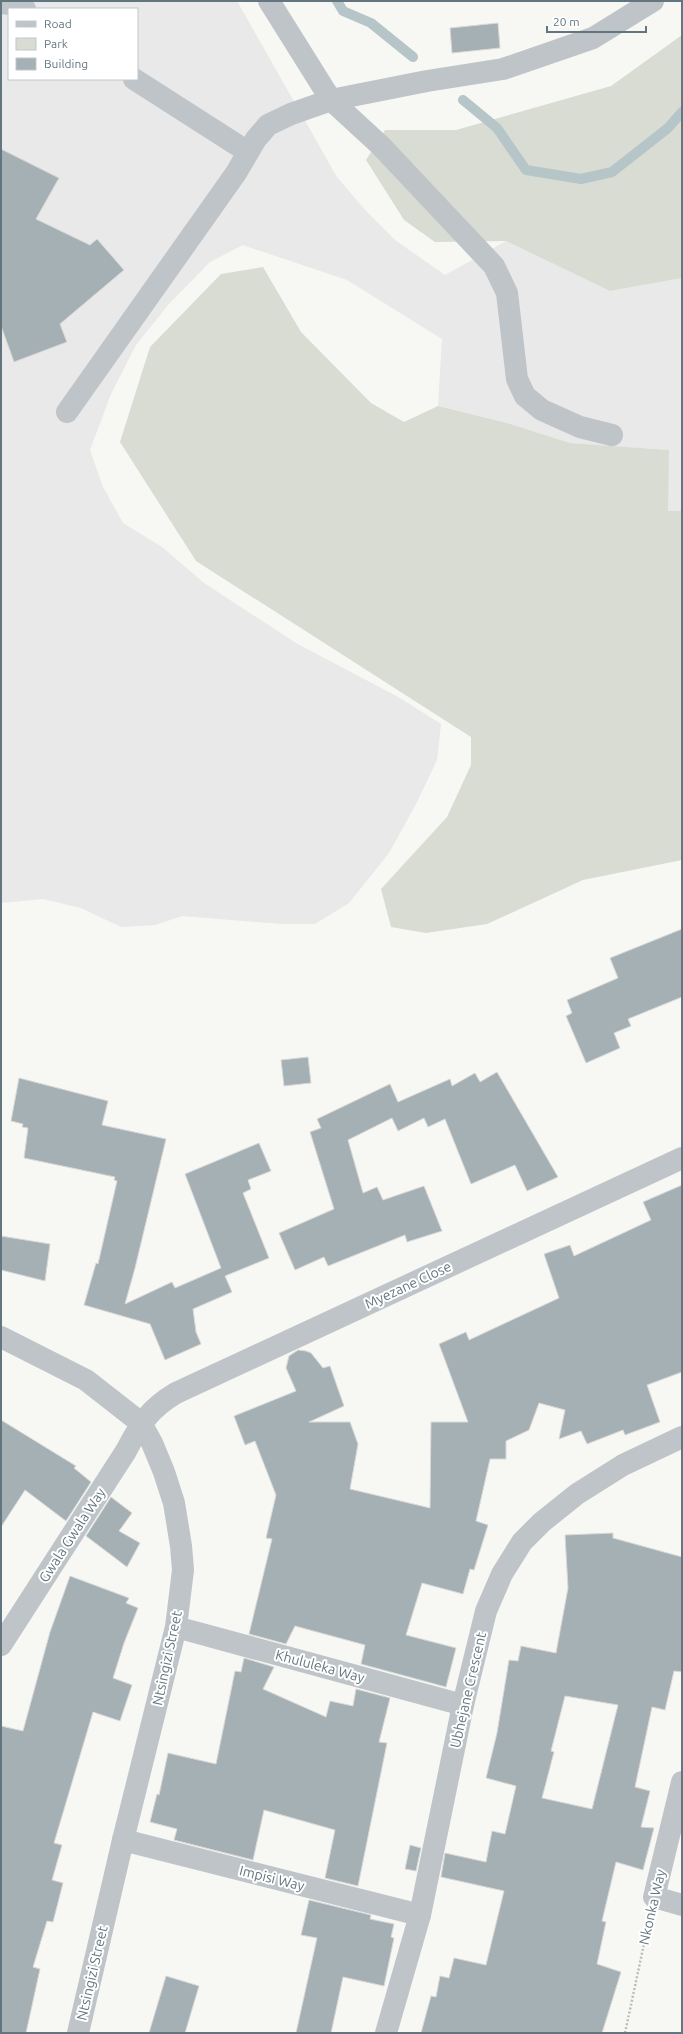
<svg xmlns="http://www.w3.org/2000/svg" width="683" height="2034" viewBox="0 0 683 2034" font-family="Ubuntu,sans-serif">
<rect width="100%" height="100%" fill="#f7f7f4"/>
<path fill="#e8e9e8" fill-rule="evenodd" d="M 1,1 L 237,1 L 337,177 L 365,210 L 395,240 L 445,275 L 506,241 L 610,291 L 682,278 L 682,511 L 668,512 L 668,450 L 570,443 L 507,423 L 438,406 L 442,339 L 347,280 L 243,245 L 210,262 L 168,305 L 136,345 L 111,394 L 90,450 L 103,487 L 123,523 L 162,547 L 204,583 L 296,643 L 400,698 L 441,724 L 437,760 L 416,804 L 389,853 L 349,903 L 315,924 L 282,924 L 182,916 L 155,925 L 121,927 L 81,908 L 43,899 L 1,903 ZM 9,9 L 137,9 L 137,79 L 9,79 Z"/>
<g fill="#d8dcd3">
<polygon points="682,35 682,278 610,291 506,241 435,242 404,220 366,160 385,130 456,130 611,86"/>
<polygon points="263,267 301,332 371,403 404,422 438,406 507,423 570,443 669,450 668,511 682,511 682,860 583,880 487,924 426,933 391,927 381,889 447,817 471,765 471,737 196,561 120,442 150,347 221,274"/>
</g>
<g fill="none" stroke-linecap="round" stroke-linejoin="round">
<g stroke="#b6c5c7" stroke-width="10">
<polyline points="337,1 343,11 371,23 413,57"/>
<polyline points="463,100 497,128 526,170 581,179 612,172 668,128 682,112"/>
</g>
</g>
<g fill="#a5b0b4" stroke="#d9d9d7" fill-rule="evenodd">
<polygon points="498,23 500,48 452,53 450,28"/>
<polygon points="1,149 59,178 36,219 90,245 97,239 124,270 60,324 67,342 14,362 1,326"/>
<polygon points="682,929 682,997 628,1019 631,1026 614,1033 620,1048 586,1063 566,1016 572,1013 567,1000 618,978 610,958"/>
<polygon points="308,1057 311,1083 284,1086 281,1060"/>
<polygon points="497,1072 558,1177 527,1191 515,1165 471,1184 445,1119 428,1127 424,1118 398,1131 392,1118 348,1140 363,1193 377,1187 383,1200 424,1186 442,1231 407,1242 405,1235 328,1266 324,1257 295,1270 279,1233 334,1209 310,1132 321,1128 317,1119 390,1084 398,1102 450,1079 452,1086 475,1073 480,1082"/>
<polygon points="19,1078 108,1101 102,1125 166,1139 135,1268 125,1304 172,1282 175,1288 221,1268 185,1174 259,1143 271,1171 248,1180 251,1189 243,1193 269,1258 225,1276 232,1292 193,1309 196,1332 201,1344 165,1360 150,1324 84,1305 96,1263 98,1264 117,1181 114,1180 115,1177 24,1158 28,1128 22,1127 23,1124 11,1121"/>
<polygon points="682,1185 682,1372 647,1385 660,1422 625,1435 623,1430 587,1444 581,1431 559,1439 565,1410 539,1403 529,1430 506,1441 506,1459 490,1459 476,1521 488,1525 474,1570 470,1569 463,1594 422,1583 406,1635 456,1648 446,1687 361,1664 365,1645 295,1626 286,1644 249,1634 272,1539 266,1538 276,1495 255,1441 245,1445 234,1416 296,1391 286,1368 289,1356 298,1350 306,1351 311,1353 323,1368 330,1366 344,1406 309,1422 350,1422 358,1444 350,1489 430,1508 431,1422 468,1422 439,1344 466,1332 469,1340 559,1298 544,1254 570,1245 574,1256 651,1220 643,1202"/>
<polygon points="1,1236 50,1244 45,1281 1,1270"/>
<polygon points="1,1420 76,1466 74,1468 91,1482 66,1521 25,1490 1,1527"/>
<polygon points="111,1497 132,1513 119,1531 140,1543 127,1567 86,1536"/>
<path d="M 613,1533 L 613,1538 L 682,1557 L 682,1672 L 674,1671 L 665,1710 L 652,1707 L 635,1787 L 650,1791 L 641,1827 L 654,1828 L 643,1870 L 616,1862 L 602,1921 L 606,1922 L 597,1964 L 621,1972 L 602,2033 L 421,2033 L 431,1996 L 436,1997 L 440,1976 L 449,1978 L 454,1958 L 486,1965 L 504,1891 L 441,1877 L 445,1853 L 486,1862 L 492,1831 L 505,1834 L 516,1786 L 486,1778 L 497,1733 L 509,1660 L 518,1661 L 521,1646 L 556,1653 L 568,1588 L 565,1535 ZM 565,1696 L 618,1705 L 592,1809 L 542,1798 L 554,1752 L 551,1751 Z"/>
<polygon points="70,1576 129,1598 126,1603 138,1608 124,1643 113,1678 132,1685 120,1721 93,1712 54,1843 62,1845 52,1880 63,1883 53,1922 47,1921 33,1967 40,1969 26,2033 1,2033 1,1726 23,1731 50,1632"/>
<polygon points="244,1658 274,1667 263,1689 326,1717 330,1701 353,1706 356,1689 390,1698 379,1742 387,1743 358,1886 325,1878 335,1830 264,1810 253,1860 174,1840 177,1829 150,1822 157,1794 159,1795 168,1753 216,1764 235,1671 241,1672"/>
<polygon points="410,1845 421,1848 416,1871 405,1869"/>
<polygon points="309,1900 371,1915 370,1919 394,1924 391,1937 394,1938 384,1986 343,1977 331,2033 296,2033 317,1938 301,1935"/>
<polygon points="166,1976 199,1986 185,2033 149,2033"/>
</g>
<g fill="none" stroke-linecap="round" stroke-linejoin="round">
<polyline stroke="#b9bdbf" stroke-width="2.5" stroke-dasharray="2 2" stroke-linecap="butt" points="625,2033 648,1925"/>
<g stroke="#bec4c7" stroke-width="22">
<polyline points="269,1 331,100 381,146 494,266 507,293 517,379 525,396 542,410 580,427 612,435"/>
<polyline points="1,3 19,5 25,9"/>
<polyline points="134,79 248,152"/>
<polyline points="67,412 236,173 256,139 268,125 291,114 331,100 427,81 503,69 593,38 653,1"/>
<polyline points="1,1337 86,1380 141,1423 152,1443 164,1472 174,1503 181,1546 183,1570 176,1627 123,1840 78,2033"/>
<polyline points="176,1627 463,1705"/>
<path d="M 1,1645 L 126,1451 C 140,1424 149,1409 176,1393 L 682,1158"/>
<polyline points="682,1782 654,1897 682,1905"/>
<polyline points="123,1840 420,1915"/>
<polyline points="386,2033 420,1915 463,1705 486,1611 502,1574 522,1542 542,1522 577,1494 623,1465 682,1437"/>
</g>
</g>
<g text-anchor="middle" stroke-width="4" stroke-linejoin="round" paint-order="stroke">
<g font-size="14" fill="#63767f" stroke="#fff">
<text transform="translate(408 1285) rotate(-25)" y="5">Myezane Close</text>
<text transform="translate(72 1535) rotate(-57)" y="5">Gwala Gwala Way</text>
<text transform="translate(167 1658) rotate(-78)" y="5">Ntsingizi Street</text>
<text transform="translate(320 1666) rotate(15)" y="5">Khululeka Way</text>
<text transform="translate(468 1690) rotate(-77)" y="5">Ubhejane Crescent</text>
<text transform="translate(272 1878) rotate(14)" y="5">Impisi Way</text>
<text transform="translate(652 1907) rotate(-77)" y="5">Nkonka Way</text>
<text transform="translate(92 1973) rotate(-77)" y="5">Ntsingizi Street</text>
</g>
</g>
<rect width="683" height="2034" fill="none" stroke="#63767f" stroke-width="4"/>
<rect x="8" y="8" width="130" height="72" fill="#ffffff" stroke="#c1c8cc"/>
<rect x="16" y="21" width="20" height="6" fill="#bec4c7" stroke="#c1c8cc"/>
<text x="44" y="28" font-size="12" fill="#63767f">Road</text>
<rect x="16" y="38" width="20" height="12" fill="#d8dcd3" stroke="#c1c8cc"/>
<text x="44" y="48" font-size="12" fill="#63767f">Park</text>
<rect x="16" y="58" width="20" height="12" fill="#a5b0b4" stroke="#c1c8cc"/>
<text x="44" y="68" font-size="12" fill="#63767f">Building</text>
<path d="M547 26v6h99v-6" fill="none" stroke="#63767f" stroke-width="2"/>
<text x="553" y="26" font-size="12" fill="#63767f" stroke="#ffffff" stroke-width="3" paint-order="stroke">20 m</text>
</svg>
